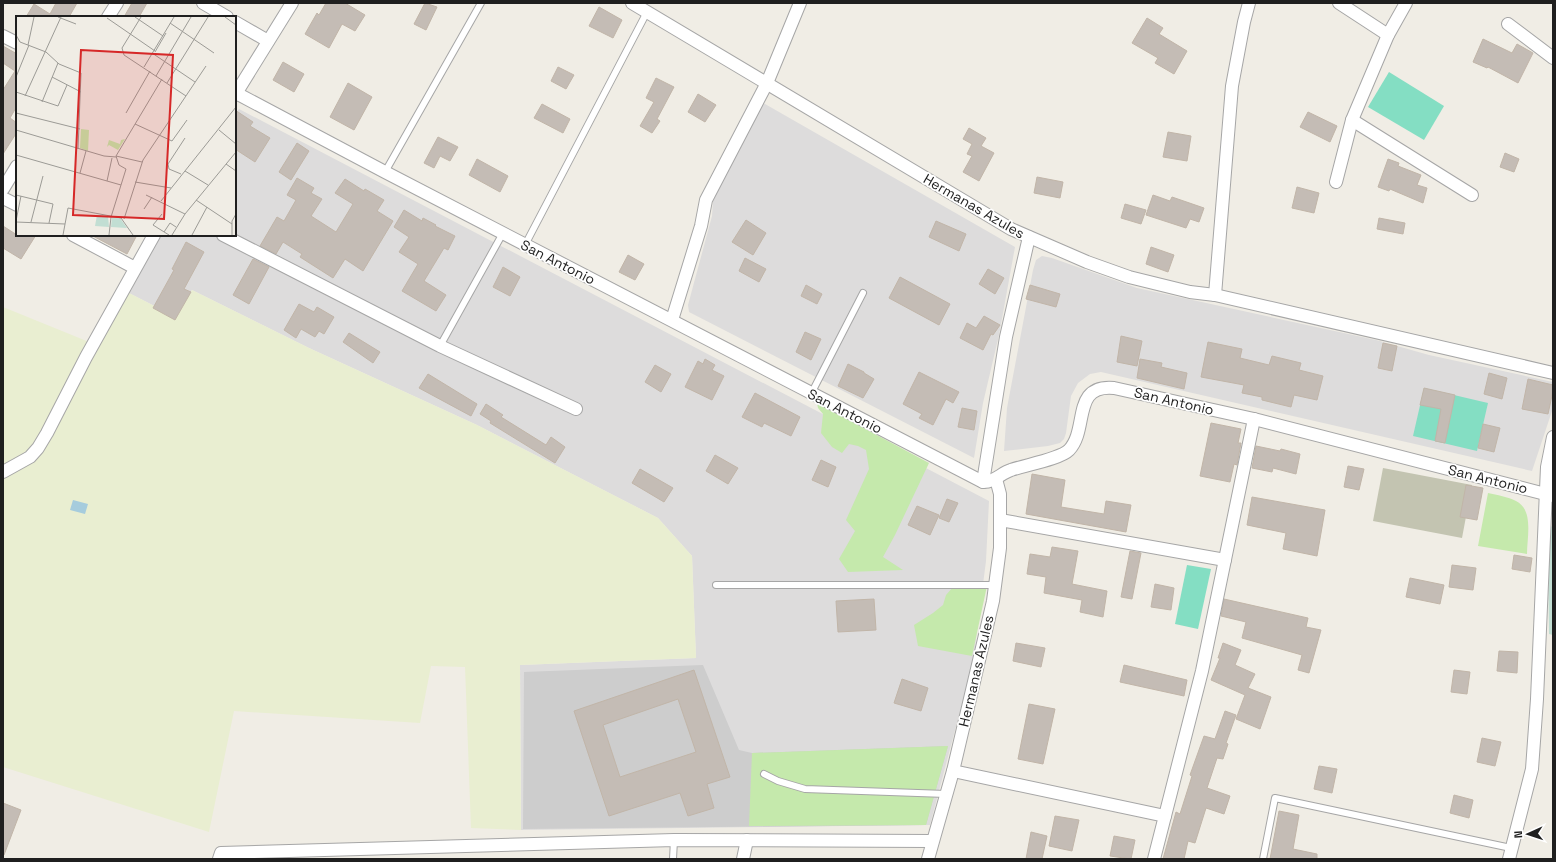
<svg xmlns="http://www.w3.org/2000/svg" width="1556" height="862" viewBox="0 0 1556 862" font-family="'Space Grotesk',sans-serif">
<rect width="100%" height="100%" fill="#f0ede5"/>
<g fill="#dddcdc">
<polygon points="760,101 1015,247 999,335 983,403 974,458 689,312 688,305 712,216 713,201 710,185"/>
<polygon points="239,109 989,501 986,561 973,662 930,825 521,830 520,665 696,658 692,556 658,518 477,425 309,348 192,290 174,316 127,292 157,235 235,235 235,114"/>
<polygon points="1042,256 1052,258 1137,288 1376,340 1429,355 1553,382 1553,408 1532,471 1101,372 1090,374 1078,383 1071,396 1066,433 1064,439 1060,443 1048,446 1004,451 1007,408 1033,270 1036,260"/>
</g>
<polygon fill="#cdcdcd" points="703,665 739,750 752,753 948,746 926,825 523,829 524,672"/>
<polygon fill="#c3c4b1" points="1383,468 1472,485 1462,538 1373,521"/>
<polygon fill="#e9eed1" points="192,290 309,348 477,425 658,518 692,556 696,658 520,665 521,830 471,828 465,667 431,666 420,723 234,711 209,832 3,767 3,307 94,344 127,292 174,316"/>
<g fill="#c5e9ac">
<polygon points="817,403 929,463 895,535 883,557 903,570 848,572 839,559 855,531 846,520 869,469 866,450 858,446 849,444 842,453 832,447 821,433 823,414 818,408"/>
<path d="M 1488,493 C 1497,495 1508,497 1516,501 C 1534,510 1527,537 1527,554 L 1478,546 Z"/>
<polygon points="967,582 987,586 972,656 918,646 914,625 933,613 943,605 946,595 954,586"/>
<polygon points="948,746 926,825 749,826 752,753"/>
</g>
<polygon fill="#c2ded3" points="1553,525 1553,635 1549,634 1548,562 1551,527"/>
<g fill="#84dec3">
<polygon points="1389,72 1444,106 1424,140 1368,107"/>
<polygon points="1424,388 1488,403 1477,451 1413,436"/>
<polygon points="1187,565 1211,569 1198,629 1175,624"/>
</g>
<polygon fill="#a6ccdd" points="73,500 88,504 85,514 70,510"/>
<g fill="#c4bcb5" stroke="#c1b5a8" fill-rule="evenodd">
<polygon points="56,3 77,3 69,17 26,17 34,4 50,14"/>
<polygon points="132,3 147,3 139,17 124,17"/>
<polygon points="326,3 345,3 365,15 355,31 342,24 329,48 305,34 317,13 319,15"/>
<polygon points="425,3 437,7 426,30 414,24"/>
<polygon points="599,7 622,20 613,38 589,26"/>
<polygon points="1147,18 1163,28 1159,34 1187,51 1174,74 1155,63 1158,58 1132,43"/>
<polygon points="1483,39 1512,53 1517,44 1533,53 1518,83 1488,67 1487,68 1473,62"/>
<polygon points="3,46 17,54 17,106 10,118 17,123 17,132 3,154 3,90 15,71 3,63"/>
<polygon points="283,62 304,74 294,92 273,80"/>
<polygon points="558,67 574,75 566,89 551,81"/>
<polygon points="656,78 674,87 657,119 660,121 652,133 640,126 654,102 646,98"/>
<polygon points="348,83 372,97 354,130 330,117"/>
<polygon points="698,94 716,105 705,122 688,112"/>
<polygon points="542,104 570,119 563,133 534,118"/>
<polygon points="235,110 253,122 250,126 270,138 255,162 235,149"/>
<polygon points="1308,112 1337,126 1330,142 1300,127"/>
<polygon points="969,128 986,138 981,146 994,153 979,181 963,172 972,156 967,154 972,144 963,139"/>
<polygon points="1168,132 1191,136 1187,161 1163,157"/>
<polygon points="438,137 458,147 450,161 440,156 434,168 424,163"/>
<polygon points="297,143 309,151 291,180 279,172"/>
<polygon points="1505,153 1519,159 1514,172 1500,167"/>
<polygon points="477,159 508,176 500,192 469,175"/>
<polygon points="1388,159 1399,163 1398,166 1421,175 1417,185 1427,188 1423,203 1390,189 1389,191 1378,187"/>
<polygon points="1037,177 1063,182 1060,198 1034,193"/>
<polygon points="297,178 314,188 311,193 322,199 311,216 336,232 353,204 335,193 345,179 364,191 365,189 384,200 377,211 393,221 363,271 345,259 333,278 300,257 302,254 283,242 276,254 260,246 277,217 284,221 296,200 287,195"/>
<polygon points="1297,187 1319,193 1314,213 1292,208"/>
<polygon points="1153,195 1170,201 1172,197 1204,208 1199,222 1190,219 1186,228 1146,215"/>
<polygon points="1125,204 1146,210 1141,224 1121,218"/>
<polygon points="404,210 422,221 423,218 436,225 435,226 455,236 448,250 444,248 424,281 446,295 436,311 402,291 418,264 399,252 409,237 394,227"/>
<polygon points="1379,218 1405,223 1403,234 1377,229"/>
<polygon points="746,220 766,233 753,255 732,242"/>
<polygon points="936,221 966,234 959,251 929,237"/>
<polygon points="3,226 17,235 36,235 21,259 3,248"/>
<polygon points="91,235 137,235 127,254"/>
<polygon points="186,242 204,252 184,289 191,292 175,320 153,308 174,270 172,269"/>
<polygon points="1151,247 1174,255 1168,272 1146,264"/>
<polygon points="628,255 644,264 635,280 619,272"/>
<polygon points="745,258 766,269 759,282 739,271"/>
<polygon points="253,259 269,267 249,304 233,295"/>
<polygon points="503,267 520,277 510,296 493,287"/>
<polygon points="988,269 1004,278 995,294 979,284"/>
<polygon points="900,277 950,304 939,325 889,298"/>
<polygon points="806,285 822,294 817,304 801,296"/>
<polygon points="1030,285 1060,294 1056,307 1026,299"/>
<polygon points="299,304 314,312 317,307 334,317 324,334 319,331 315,337 301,329 296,338 284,330"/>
<polygon points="984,316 1000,325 993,335 991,334 983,350 960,338 967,323 976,328"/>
<polygon points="805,332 821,339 811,360 796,352"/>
<polygon points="349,333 380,352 373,363 343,342"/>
<polygon points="1121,336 1142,341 1137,366 1117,362"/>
<polygon points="1208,342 1242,349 1240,358 1269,365 1272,356 1301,363 1299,370 1323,376 1317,400 1294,395 1291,407 1262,400 1262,397 1242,393 1244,385 1201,377"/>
<polygon points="1383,343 1397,346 1392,371 1378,368"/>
<polygon points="705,359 715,365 712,370 724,376 712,400 685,387 698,361 703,364"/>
<polygon points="1140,359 1162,363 1161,367 1187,373 1184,389 1137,378"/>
<polygon points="848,364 864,372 864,373 874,379 863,398 838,386"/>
<polygon points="655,365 671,374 661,392 645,382"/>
<polygon points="919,372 959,392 953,403 946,399 933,425 919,418 922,414 903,404"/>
<polygon points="1489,373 1507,378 1502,399 1484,394"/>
<polygon points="428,374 477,404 471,416 419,388"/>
<polygon points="1528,379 1553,385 1553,391 1548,414 1522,409"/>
<polygon points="1424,388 1455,395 1445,443 1435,441 1441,409 1420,405"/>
<polygon points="755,393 800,417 791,436 764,423 762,427 742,417"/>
<polygon points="486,404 503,415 501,417 546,445 551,437 565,447 555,463 490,423 491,421 480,414"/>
<polygon points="962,408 977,411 974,430 958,427"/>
<polygon points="1211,423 1241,429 1238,443 1241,443 1237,465 1234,464 1230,482 1200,476"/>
<polygon points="1483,424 1500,428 1494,452 1478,448"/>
<polygon points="1256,446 1280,451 1281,449 1300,454 1296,474 1273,468 1272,472 1252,468"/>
<polygon points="715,455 738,468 728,484 706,471"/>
<polygon points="821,460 836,467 828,487 812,480"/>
<polygon points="1348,466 1364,469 1359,490 1344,487"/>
<polygon points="640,469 673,488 664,502 632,483"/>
<polygon points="1032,474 1065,480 1061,507 1104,514 1106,501 1131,505 1126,532 1026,514"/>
<polygon points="1466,485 1483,488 1477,520 1460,517"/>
<polygon points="1252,497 1325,510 1317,556 1283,549 1286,533 1247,525"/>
<polygon points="947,499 958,503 949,522 939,518"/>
<polygon points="917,506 939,515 930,535 908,525"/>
<polygon points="1052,547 1078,551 1072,584 1107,591 1103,617 1080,612 1082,600 1044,593 1046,577 1027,574 1030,554 1050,557"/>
<polygon points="1130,551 1141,553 1132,599 1121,597"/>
<polygon points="1514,555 1532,558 1530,572 1512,569"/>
<polygon points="1452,565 1476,568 1473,590 1449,587"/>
<polygon points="1410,578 1444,585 1440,604 1406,597"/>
<polygon points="1155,584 1174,588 1171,610 1151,607"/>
<polygon points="874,599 876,630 838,632 836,601"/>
<polygon points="1224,599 1308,618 1306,627 1321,630 1309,673 1298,670 1302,655 1242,638 1246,622 1221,616"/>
<polygon points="1016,643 1045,648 1041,667 1013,661"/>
<polygon points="1223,643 1241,650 1235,665 1255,674 1248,688 1271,697 1260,729 1236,719 1245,695 1211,680 1220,658 1218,658"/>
<polygon points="1499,651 1518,652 1517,673 1497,671"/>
<polygon points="1124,665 1187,680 1184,696 1120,682"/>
<path d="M 694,670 L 730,777 L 707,784 L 714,808 L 688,816 L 680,793 L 609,816 L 574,711 ZM 678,699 L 696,752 L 620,777 L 603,725 Z"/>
<polygon points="1454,670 1470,672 1467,694 1451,692"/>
<polygon points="902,679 928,688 921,711 894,703"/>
<polygon points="1029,704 1055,709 1043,764 1018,759"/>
<polygon points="1225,711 1236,715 1226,743 1228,744 1223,759 1217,758 1207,788 1230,796 1224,814 1206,808 1195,843 1188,841 1184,859 1163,859 1176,812 1180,814 1192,776 1190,775 1204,736 1215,739"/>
<polygon points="1482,738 1501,742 1495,766 1477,762"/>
<polygon points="1319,766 1337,769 1332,793 1314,789"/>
<polygon points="1454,795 1473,800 1469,818 1450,813"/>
<polygon points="3,803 21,810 4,855 3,855"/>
<polygon points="1279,811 1299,815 1293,849 1317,854 1317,859 1270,859"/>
<polygon points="1055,816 1079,820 1072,851 1049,846"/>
<polygon points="1031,832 1047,836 1042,859 1026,859"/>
<polygon points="1114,836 1135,840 1131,859 1110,856"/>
</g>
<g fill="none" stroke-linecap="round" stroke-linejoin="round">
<defs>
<g id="lane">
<polyline points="385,172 481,3"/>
<polyline points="525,245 647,12"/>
<polyline points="440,346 503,233"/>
<polyline points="811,394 863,293"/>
<polyline points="716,585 995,585"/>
<polyline points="764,774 778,781 805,789 946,794"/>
<polyline points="673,859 674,840"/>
<polyline points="1263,859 1275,798 1511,848"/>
</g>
<g id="street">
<polyline points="203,3 227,17"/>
<polyline points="632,3 1011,229 1087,262 1129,277 1190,292 1215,295 1553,373"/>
<polyline points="1339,3 1388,35"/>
<polyline points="108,17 117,3"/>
<polyline points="235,22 268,41"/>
<polyline points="1508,24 1553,58"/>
<polyline points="3,36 17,43"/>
<path d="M 236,93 L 385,172 L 983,482 C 995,482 1001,473 1011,470 C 1025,465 1060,459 1069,450 C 1089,429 1071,384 1114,388 L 1254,419 L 1553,496"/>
<polyline points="235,95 292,3"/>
<polyline points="1352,120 1472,195"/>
<polyline points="1336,182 1352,120 1388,35 1406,3"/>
<polyline points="3,189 17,166"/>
<polyline points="3,198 17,205"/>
<polyline points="73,235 135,268"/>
<polyline points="223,235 440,346 576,409"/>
<polyline points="1215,295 1232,86 1244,22 1249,3"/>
<polyline points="672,320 701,226 706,200 767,83 800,3"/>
<polyline points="3,472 30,457 38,448 47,433 86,357 154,235"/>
<polyline points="983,482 1006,337 1029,237"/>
<polyline points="1000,520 1225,560"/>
<polyline points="953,771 1165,816"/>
<polyline points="219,859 221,853 674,840 932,841"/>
<polyline points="743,859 747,840"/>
<polyline points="928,859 953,771 993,601 1000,548 1000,494 996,479"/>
<polyline points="1154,859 1202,671 1254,419"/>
<polyline points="1509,859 1532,769 1537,699 1547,467 1553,437"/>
</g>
</defs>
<use href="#lane" stroke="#a6a6a6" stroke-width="8"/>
<use href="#street" stroke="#a6a6a6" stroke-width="14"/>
<use href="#lane" stroke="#fff" stroke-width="6"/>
<use href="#street" stroke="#fff" stroke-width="12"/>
</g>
<g text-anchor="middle" stroke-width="3.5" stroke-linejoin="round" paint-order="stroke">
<g font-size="14" fill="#1f1f1f" stroke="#fff">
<text transform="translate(974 206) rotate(30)" y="5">Hermanas Azules</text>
<text transform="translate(558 262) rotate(27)" y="5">San Antonio</text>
<text transform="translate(1174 401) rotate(13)" y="5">San Antonio</text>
<text transform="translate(845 411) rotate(27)" y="5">San Antonio</text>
<text transform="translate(1488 479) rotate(14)" y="5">San Antonio</text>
<text transform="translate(976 671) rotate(-77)" y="5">Hermanas Azules</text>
</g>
</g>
<g transform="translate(16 16)">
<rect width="220" height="220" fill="#f0ede5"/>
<path d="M 65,113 L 73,114 L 72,135 L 64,132 ZM 109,123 L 102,134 L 93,129 L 91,131 L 93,124 L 104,128 L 105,124 Z" fill="#c5e9ac"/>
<path d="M 81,199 L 92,200 L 93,211 L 79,210 ZM 96,201 L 104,202 L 111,212 L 95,211 Z" fill="#c2ded3"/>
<path fill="none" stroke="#9c9b96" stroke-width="1" d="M 42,1 L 60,8M 119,1 L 147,20M 125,1 L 106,32 L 108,39 L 170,80M 209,1 L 220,9M 91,2 L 139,35M 154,7 L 198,37M 0,19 L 4,26 L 30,36 L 43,48 L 65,57 L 62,133M 12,29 L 18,1M 139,36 L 150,17M 136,37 L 179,66M 128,51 L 158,1M 140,60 L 175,1M 0,61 L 13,29M 36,61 L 65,76M 151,67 L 192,1M 0,76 L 42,90 L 51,69M 9,80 L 45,1M 26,86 L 42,47M 0,97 L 64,113M 110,97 L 134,55M 119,108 L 156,125 L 171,104M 0,114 L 88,140 L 100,141M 203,114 L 220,128M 0,139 L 105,169M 100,140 L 126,146M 210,148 L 220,155M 169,155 L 192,169M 64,157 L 70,135M 165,158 L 153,153 L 152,148 L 169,122M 91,165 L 96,142M 119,166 L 155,172M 0,179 L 37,188 L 33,207M 130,179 L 169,198M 180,184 L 216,208M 145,185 L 220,91M 128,193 L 136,181M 146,198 L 137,209 L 153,219M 108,203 L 127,144 L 190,50M 0,205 L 5,180M 0,206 L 49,208M 15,206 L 27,160M 148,216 L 154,207 L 160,211M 47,219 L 52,192 L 105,202 L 117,219M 93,219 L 95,201 L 110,153 L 103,149 L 100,140 L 146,63M 156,219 L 169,198 L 220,136M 176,219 L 191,191M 216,219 L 216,205 L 220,198"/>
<path fill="#d62828" fill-opacity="0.15" stroke="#d62828" stroke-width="2" d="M 65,34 L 157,39 L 148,203 L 57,199 Z"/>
<rect width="220" height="220" fill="none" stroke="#1f1f1f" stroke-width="2"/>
</g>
<rect width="1556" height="862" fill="none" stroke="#1f1f1f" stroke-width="8"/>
<g transform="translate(1528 834) rotate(267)" stroke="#ffffff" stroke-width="3" paint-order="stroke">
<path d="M0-3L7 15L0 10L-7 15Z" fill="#1f1f1f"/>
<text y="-6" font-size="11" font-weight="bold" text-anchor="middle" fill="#1f1f1f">N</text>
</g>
</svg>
